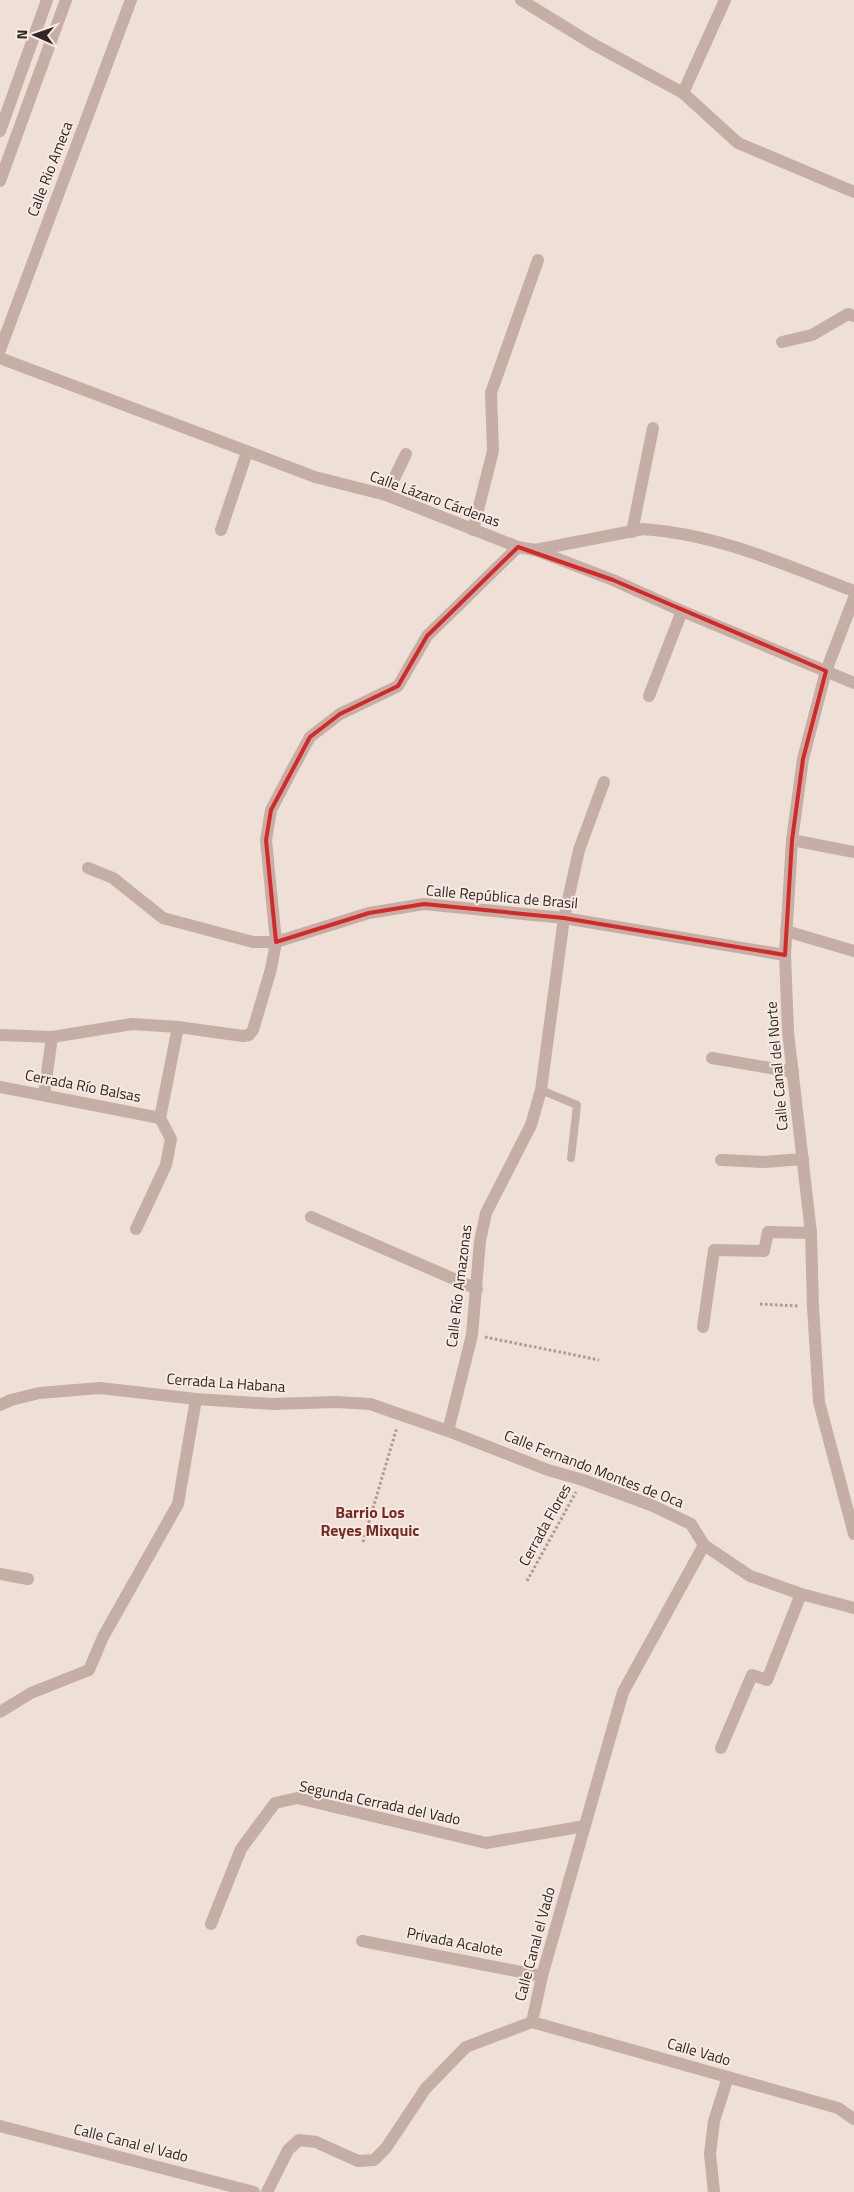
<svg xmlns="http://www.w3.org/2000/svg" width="854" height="2192" viewBox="0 0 854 2192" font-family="'Titillium Web',sans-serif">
<rect width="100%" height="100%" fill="#eee0d7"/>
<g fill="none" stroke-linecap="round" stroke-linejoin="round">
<g stroke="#b1988f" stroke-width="3" stroke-dasharray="2.5 2.5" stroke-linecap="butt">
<polyline points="760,1304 799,1306"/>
<polyline points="485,1337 599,1360"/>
<polyline points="363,1542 397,1427"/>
<polyline points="527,1581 576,1492"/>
</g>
<polyline stroke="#c5aea5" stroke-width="8" points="541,1090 577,1105 571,1158"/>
<g stroke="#c5aea5" stroke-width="12">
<polyline points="521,0 591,43 683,93 738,143 854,192"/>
<polyline points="683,93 725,0"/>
<polyline points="0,131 47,0"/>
<polyline points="0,181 66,0"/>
<polyline points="782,342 812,335 848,314 854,316"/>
<polyline points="0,350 131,0"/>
<polyline points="0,358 315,477 386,495 518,547 535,550 613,580 682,611 854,683"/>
<polyline points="386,495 406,454"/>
<polyline points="221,530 247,452"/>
<polyline points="473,530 493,451 491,393 538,260"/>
<polyline points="632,532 653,428"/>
<path d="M 535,550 L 643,529 C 718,534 785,565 854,591"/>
<polyline points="854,598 826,671 803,759 792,840 785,955 788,1032 811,1233 813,1307 819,1402 854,1534"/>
<polyline points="649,696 682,611"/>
<polyline points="792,840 854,852"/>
<polyline points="88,868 113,878 163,918 253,942 276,942 369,913 424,904 564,918 785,955"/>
<polyline points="786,931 854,951"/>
<polyline points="0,1035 52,1037 132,1024 178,1027 243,1036 249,1035 253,1030 271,969 276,942 266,840 271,810 293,768 310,737 340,714 398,686 427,636 518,547"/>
<polyline points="712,1058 793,1072"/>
<polyline points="0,1087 160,1118"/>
<polyline points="44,1095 52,1037"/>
<polyline points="721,1160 764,1162 803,1159"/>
<polyline points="311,1217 477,1289"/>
<polyline points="136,1229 166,1165 171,1139 160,1118 178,1027"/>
<polyline points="703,1327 714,1250 764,1251 768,1232 811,1233"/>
<polyline points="0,1405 11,1400 39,1393 100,1388 196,1399 272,1404 336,1402 370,1404 448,1431 548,1470 583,1480 651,1505 691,1524 704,1545 750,1576 801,1594 854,1608"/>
<polyline points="448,1431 472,1335 480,1241 486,1213 531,1125 541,1090 564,918 579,850 604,782"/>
<polyline points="0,1574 28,1579"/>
<polyline points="0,1712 31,1693 89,1670 103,1637 178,1504 196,1399"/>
<polyline points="721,1748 752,1675 767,1680 801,1594"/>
<polyline points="211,1924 241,1849 275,1803 297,1798 486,1843 585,1826"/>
<polyline points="362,1941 542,1976"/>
<polyline points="532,2022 838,2108 854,2119"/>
<polyline points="0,2126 254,2192"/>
<polyline points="267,2192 288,2150 299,2140 316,2142 358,2161 374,2160 386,2148 426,2088 466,2047 532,2022 542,1976 623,1692 704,1545"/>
<polyline points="714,2192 710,2154 714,2121 728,2077"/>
</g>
</g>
<path fill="none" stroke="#d62828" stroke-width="4" stroke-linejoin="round" d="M 518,547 L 613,580 L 826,671 L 803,759 L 792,840 L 785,955 L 564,918 L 424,904 L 369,913 L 276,942 L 266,840 L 271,810 L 310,737 L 340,714 L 398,686 L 427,636 Z"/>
<g text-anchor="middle" stroke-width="4" stroke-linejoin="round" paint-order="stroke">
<g font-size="15" fill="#312725" stroke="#f7eae3">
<text transform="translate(50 169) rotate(-69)" y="5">Calle Rio Ameca</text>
<text transform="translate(435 499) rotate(20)" y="5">Calle Lázaro Cárdenas</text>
<text transform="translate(502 897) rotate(5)" y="5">Calle República de Brasil</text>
<text transform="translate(777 1066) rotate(-95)" y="5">Calle Canal del Norte</text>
<text transform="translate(83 1086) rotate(11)" y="5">Cerrada Río Balsas</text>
<text transform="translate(459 1286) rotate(-83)" y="5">Calle Río Amazonas</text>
<text transform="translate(226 1383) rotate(4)" y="5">Cerrada La Habana</text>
<text transform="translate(594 1469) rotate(21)" y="5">Calle Fernando Montes de Oca</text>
<text transform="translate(545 1525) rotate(-61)" y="5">Cerrada Flores</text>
<text transform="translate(380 1803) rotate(12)" y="5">Segunda Cerrada del Vado</text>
<text transform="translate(455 1942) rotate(11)" y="5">Privada Acalote</text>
<text transform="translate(535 1944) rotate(-75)" y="5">Calle Canal el Vado</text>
<text transform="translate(699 2052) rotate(16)" y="5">Calle Vado</text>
<text transform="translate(131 2143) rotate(14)" y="5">Calle Canal el Vado</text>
</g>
<g font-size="16" font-weight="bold" fill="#7a2a25" stroke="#f7eae3">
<text x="370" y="1518">Barrio Los<tspan x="370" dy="18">Reyes Mixquic</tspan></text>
</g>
</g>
<g transform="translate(35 35) rotate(272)" stroke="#f7eae3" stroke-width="4" paint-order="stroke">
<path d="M0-4L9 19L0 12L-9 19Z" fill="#312725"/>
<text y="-8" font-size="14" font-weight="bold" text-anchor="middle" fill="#312725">N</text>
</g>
</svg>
